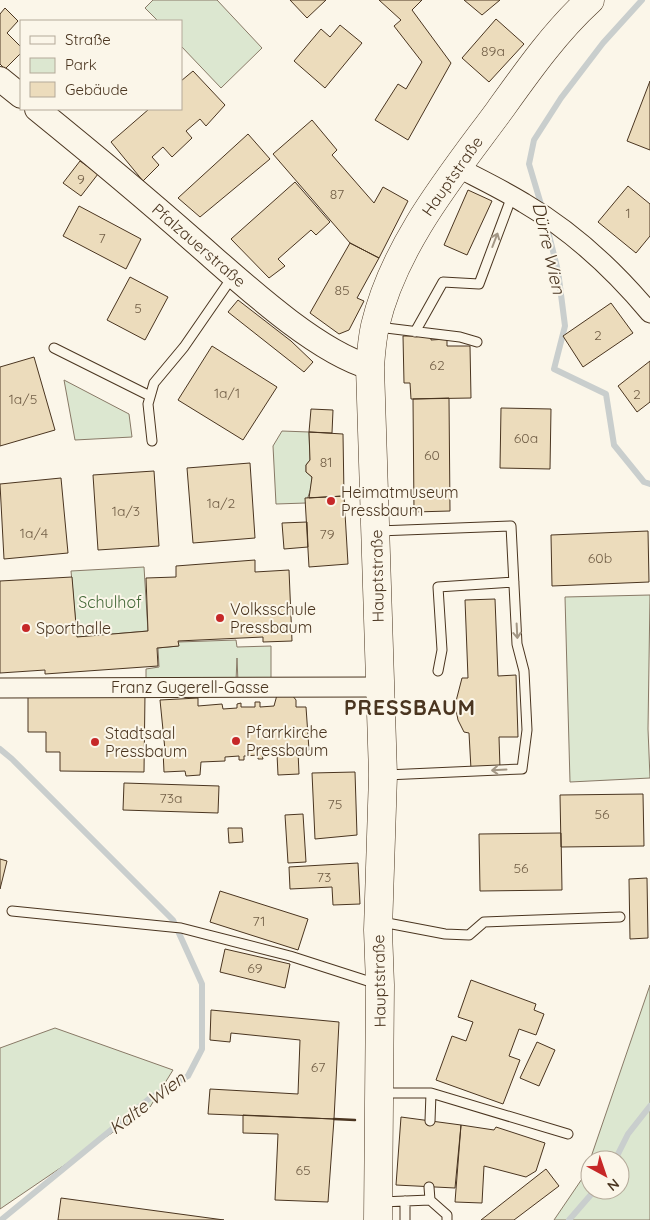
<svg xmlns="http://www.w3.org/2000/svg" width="650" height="1220" font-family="Quicksand,sans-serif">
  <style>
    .green { fill: #dce7d0; stroke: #887966 }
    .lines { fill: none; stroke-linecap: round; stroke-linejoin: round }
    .stream { stroke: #c9cecd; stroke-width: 6 }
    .building { fill: #ecdcbc; stroke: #4a3520 }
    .service-casing { stroke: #4a3520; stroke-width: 11 }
    .minor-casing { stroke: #4a3520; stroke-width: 21 }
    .tertiary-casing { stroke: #4a3520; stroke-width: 26 }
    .primary-casing { stroke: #4a3520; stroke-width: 29 }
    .service { stroke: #fbf6e9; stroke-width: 9 }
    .minor { stroke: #fbf6e9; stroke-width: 19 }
    .tertiary { stroke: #fbf6e9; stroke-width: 24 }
    .primary { stroke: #fbf6e9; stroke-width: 28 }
    .wall { stroke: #4a3520; stroke-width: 2.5 }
    .oneway { stroke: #a29684 }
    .poi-dot { fill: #c62828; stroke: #fbf6e9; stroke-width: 2 }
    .labels { text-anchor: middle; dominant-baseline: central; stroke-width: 4; stroke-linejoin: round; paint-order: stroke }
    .number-label { font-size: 14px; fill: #725f47 }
    .street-label { font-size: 16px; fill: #4a3520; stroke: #fbf6e9 }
    .poi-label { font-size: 16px; fill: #4a3520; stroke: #fbf6e9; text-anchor: start }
    .park-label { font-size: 16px; fill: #436837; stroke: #fbf6e9 }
    .water-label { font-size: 18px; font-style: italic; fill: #4a3520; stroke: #fbf6e9 }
    .district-label { font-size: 21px; font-weight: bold; letter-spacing: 1px; fill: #4a3520; stroke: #fbf6e9 }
  </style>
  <rect width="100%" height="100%" fill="#fbf6e9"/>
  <path class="green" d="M153,0H217L262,48L221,88L181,46V21H158L145,8Z
    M64,380L129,414L132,437L75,440Z
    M282,431L309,432L310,460L306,465V472L312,477L311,488L306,503L276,504L273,446Z
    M144,567L148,631L77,637L71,571Z
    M650,595L648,729L650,778L570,782L565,597Z
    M236,640L237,647L271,646V681L238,683L237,658L236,681H146V669L159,667L158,648L178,646V642Z
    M650,985V1220H554L586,1173L590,1160V1190H620V1160H590Z
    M55,1028L173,1070L150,1107L0,1209V1048Z"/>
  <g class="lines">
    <path class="stream" d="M543,211L529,164L534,140L561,98L603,43L642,0
      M546,223L558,271L565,326L554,369L606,394L614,445L644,482L650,484
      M0,749L12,759L173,920L202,984V1049L188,1076L150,1098L1,1220
      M615,1160L628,1134L650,1106
      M569,1220L595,1190"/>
  </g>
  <path class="building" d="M290,0H326L307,18Z
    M379,0H422L412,10L451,63L408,140L375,120L398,84L406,89L422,62L394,26L401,20Z
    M464,0H500L482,15Z
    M5,8L18,21L7,33L21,47V53L5,69L0,64V14Z
    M496,19L524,44L489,82L462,58Z
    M340,25L362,43L325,88L294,61L321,29L330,37Z
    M193,71L225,105L206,126L200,119L186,131L192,138L172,157L163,147L152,157L159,165L143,181L111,142L149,109H181V81Z
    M650,81V150L627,141Z
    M312,120L337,150L332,155L374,203L383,187L408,201L379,258L350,243L273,154Z
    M248,134L270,159L200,217L178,198Z
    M80,161L98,174L81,196L63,183Z
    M295,182L330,222L316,235L311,230L278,259L285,266L269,278L231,239Z
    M628,186L650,204V236L636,253L598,222Z
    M468,190L492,201L467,255L444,245Z
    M79,206L141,239L126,269L63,236Z
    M350,243L379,258L357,298L364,301L349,330L339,334L310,313Z
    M130,277L168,297L145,340L107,320Z
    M238,300L291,341L313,362L304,372L228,312Z
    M611,303L633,333L583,367L563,336Z
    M403,336H431V340L447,339V346H470L471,398L411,399L410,383H404Z
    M212,346L277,387L243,440L178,400Z
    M34,357L55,430L0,446V367Z
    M650,361V402L637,412L618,386Z
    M449,398L450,511L414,512L413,399Z
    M501,408L551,409L550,469L500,468Z
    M311,409L333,410L332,433L309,432Z
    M309,432L343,434L344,496L309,498L312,477L306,472V465L310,460Z
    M250,463L255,538L193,543L187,468Z
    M154,471L159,546L98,550L93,475Z
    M61,478L68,553L4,559L0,484Z
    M344,496L348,564L309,567L305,498Z
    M307,522L308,547L284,549L282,523Z
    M648,531L649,582L552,586L551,535Z
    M255,560V572L289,570L292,641L263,642V637L178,641L179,646L157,648L158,666L45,674V670L0,673V581L72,577L77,637L148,631L146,578L176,577V566Z
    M495,599L498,676L516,675L518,737H499L500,768L471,769L469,733L464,732L458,720L455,705L462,678H468L465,600Z
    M28,693L145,694L144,772L60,771V752H46V732H28Z
    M277,695H292L296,700V707H306L309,750L298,751L299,774L278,775L277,754L262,755L263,759H258V755L244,756V760H239V756L225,757V761L201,762L200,775L186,776L185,771L164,772L163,750H165L160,700L198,698V706L222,704L223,709L237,708V704L241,703V707H255V702H260V707L274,706Z
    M355,772L357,835L315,839L312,773Z
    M124,783L219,786L218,813L123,810Z
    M643,794L644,846L561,847L560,795Z
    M303,814L306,862L288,863L285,815Z
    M228,828H242L243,842L229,843Z
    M561,833L562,890L480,891L479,834Z
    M0,859L7,861L0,889Z
    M358,863L360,904L333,905L332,887L290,889L289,867Z
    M647,878L648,938L630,939L629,879Z
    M220,891L308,919L298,950L210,922Z
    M225,949L290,964L285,988L220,972Z
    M471,980L536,1004L534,1010L544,1014L536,1035L519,1029L509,1056L520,1060L503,1104L436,1080L452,1036L466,1041L473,1022L458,1017Z
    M211,1010L339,1022L334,1119L208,1114L210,1089L298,1094L300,1040L231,1033L230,1042L210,1040Z
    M537,1042L555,1050L539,1086L520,1078Z
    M243,1115L334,1119L328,1202L275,1200L278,1134L243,1133Z
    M401,1117L461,1125L455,1188L396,1185Z
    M461,1125L494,1130L496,1127L545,1143L536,1171L526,1177L484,1166L482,1203L455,1202Z
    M546,1169L559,1186L514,1220H481Z
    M61,1198L224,1220H58Z"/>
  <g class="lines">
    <g class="service-casing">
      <path id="service" d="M378,327L460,337L477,342
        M415,332L443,282L479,284L512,196
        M54,348L150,396
        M152,441L148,404L154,383L184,347L233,276
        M378,531L511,526L517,644L524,671L527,730L522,769L386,775
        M438,671L442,650L438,587L514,582
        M12,911L181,928L290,956L377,984
        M382,922L445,934L469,935L484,922L620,917
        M381,1093H431L568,1134
        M430,1121L431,1093
        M430,1200L447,1215V1220
        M381,1202L430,1200L429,1187
        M405,1220V1201"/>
    </g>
    <g class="minor-casing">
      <path id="minor" d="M457,167C480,179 503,190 524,203C572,231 615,271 650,313
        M0,688L380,687"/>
    </g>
    <g class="tertiary-casing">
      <path id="tertiary" d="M0,79L21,96
        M37,109C90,152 143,196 194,241C239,280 314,351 370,367"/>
    </g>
    <g class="primary-casing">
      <path id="primary" d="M378,1220L380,985L378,930L383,775L370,367C371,353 372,339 375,326C394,245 451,176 499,111C527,72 555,32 590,0"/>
    </g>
    <use href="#service" class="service"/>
    <use href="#minor" class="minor"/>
    <use href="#tertiary" class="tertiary"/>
    <use href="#primary" class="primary"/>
    <path class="wall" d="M334,1119L355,1120"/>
  </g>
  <defs><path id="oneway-shaft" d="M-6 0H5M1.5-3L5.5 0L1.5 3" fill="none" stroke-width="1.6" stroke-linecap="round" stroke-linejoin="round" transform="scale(1.25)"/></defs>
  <g class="oneway">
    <use href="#oneway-shaft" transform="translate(495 240) rotate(-69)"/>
    <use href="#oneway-shaft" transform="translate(517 631) rotate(87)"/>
    <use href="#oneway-shaft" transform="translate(499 770) rotate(177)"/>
  </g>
  <g class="poi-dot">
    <circle cx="331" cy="501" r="5"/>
    <circle cx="220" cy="618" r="5"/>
    <circle cx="26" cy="628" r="5"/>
    <circle cx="236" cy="741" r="5"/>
    <circle cx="95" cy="742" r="5"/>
  </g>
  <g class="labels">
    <g class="number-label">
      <text x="493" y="51">89a</text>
      <text x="81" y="179">9</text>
      <text x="337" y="194">87</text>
      <text x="628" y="213">1</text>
      <text x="102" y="238">7</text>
      <text x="342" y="290">85</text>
      <text x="138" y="308">5</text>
      <text x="598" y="335">2</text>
      <text x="437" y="365">62</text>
      <text x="227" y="393">1a/1</text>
      <text x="637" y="394">2</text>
      <text x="23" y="399">1a/5</text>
      <text x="526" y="438">60a</text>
      <text x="432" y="455">60</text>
      <text x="326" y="462">81</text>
      <text x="221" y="503">1a/2</text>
      <text x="126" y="511">1a/3</text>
      <text x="34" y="533">1a/4</text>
      <text x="327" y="534">79</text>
      <text x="600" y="558">60b</text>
      <text x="171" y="798">73a</text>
      <text x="335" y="804">75</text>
      <text x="602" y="814">56</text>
      <text x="521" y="868">56</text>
      <text x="324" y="877">73</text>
      <text x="259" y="921">71</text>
      <text x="255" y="968">69</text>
      <text x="318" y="1067">67</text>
      <text x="303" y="1170">65</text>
    </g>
    <g class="street-label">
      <text transform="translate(452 176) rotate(-55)">Hauptstraße</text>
      <text transform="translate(199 245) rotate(41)">Pfalzauerstraße</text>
      <text transform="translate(377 576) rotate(-91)">Hauptstraße</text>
      <text x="190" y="687">Franz Gugerell-Gasse</text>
      <text transform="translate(379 981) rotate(-91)">Hauptstraße</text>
    </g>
    <g class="poi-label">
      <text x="341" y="492">Heimatmuseum<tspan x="341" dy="18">Pressbaum</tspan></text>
      <text x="230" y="609">Volksschule<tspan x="230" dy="18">Pressbaum</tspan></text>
      <text x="36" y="628">Sporthalle</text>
      <text x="246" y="732">Pfarrkirche<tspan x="246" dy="18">Pressbaum</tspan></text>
      <text x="105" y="733">Stadtsaal<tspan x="105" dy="18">Pressbaum</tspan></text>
    </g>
    <g class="park-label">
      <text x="110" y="602">Schulhof</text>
    </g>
    <g class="water-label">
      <text transform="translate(549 248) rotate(77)">Dürre Wien</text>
      <text transform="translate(147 1103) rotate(-37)">Kalte Wien</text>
    </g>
    <g class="district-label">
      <text x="410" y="707">PRESSBAUM</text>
    </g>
  </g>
  <rect x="20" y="20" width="162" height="90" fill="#fbf6e9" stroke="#b4a999"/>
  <rect x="30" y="36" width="25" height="8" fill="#fbf6e9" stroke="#b4a999"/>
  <text x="65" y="45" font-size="15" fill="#4a3520">Straße</text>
  <rect x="30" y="58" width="25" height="15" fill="#dce7d0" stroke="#b4a999"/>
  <text x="65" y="70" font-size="15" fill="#4a3520">Park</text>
  <rect x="30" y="82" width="25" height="15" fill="#ecdcbc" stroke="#b4a999"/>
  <text x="65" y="95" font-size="15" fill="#4a3520">Gebäude</text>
  <g transform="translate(605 1175) rotate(140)"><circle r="24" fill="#fbf6e9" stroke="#b4a999"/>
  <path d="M0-4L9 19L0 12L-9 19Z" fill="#c62828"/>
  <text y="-8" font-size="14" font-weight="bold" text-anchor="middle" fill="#4a3520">N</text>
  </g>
</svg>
